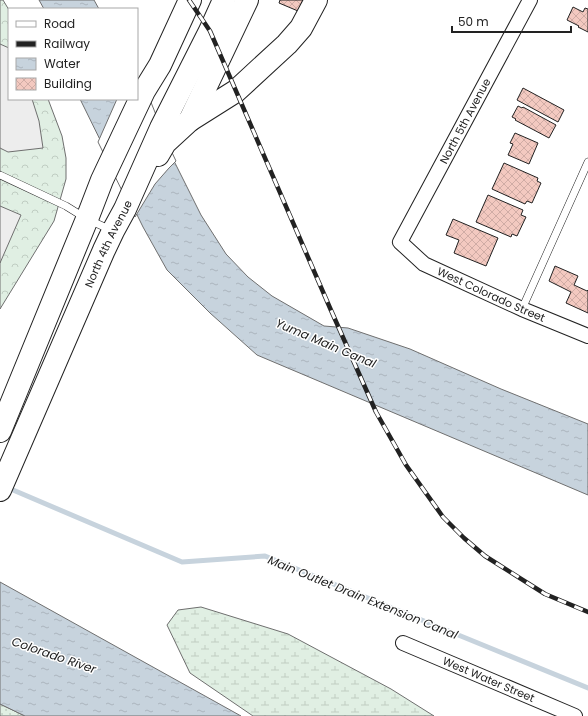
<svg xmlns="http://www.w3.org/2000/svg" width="588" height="716" font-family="Poppins,sans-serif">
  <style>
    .grass { fill: url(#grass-dots); stroke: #6f6f6f }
    .forest { fill: url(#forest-crowns); stroke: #6f6f6f }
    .wetland { fill: url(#wetland-marsh); stroke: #6f6f6f }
    .parking { fill: #ededed; stroke: #6f6f6f }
    .water { fill: url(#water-ripples); stroke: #6f6f6f }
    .pier { fill: #fff; stroke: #6f6f6f }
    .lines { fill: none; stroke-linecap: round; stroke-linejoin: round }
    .stream { stroke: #c7d3dd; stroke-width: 5 }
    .building { fill: url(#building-cross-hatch); stroke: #222 }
    .service-casing { stroke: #222; stroke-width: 8 }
    .minor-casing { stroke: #222; stroke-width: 16 }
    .primary-casing { stroke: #222; stroke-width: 24 }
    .service { stroke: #fff; stroke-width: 7 }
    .minor { stroke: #fff; stroke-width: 14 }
    .primary { stroke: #fff; stroke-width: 22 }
    .rail-casing { stroke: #222; stroke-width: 4.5 }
    .rail { stroke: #fff; stroke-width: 3; stroke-dasharray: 9; stroke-linecap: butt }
    .labels { text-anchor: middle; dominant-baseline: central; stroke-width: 3; stroke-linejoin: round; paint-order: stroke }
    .street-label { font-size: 11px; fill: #222; stroke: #fff }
    .water-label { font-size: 12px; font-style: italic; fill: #222; stroke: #fff }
  </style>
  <defs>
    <pattern id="grass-dots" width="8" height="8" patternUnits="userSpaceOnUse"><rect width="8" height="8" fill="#e0efe3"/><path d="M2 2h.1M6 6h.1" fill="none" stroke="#c0cdc2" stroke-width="1.8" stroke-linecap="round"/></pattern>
    <pattern id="forest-crowns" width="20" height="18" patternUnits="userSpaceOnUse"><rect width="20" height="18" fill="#e0efe3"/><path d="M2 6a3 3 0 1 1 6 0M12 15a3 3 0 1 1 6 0" fill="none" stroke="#c0cdc2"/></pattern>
    <pattern id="wetland-marsh" width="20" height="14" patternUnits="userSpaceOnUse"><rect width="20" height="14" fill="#e0efe3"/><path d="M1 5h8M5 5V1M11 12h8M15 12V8" fill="none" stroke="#c0cdc2"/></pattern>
    <pattern id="water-ripples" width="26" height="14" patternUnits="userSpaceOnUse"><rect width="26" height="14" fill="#c7d3dd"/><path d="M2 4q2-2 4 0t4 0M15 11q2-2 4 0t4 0" fill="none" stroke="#abb5bd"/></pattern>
    <pattern id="building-cross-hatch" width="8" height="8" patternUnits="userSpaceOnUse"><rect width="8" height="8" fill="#f3c9c0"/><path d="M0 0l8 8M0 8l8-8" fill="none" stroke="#d0aca5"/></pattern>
  </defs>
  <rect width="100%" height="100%" fill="#fff"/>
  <path class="grass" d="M0,704L25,716H0Z"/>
  <path class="forest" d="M0,0H3L9,10V99H48L62,136L66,158V179L54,221L0,309Z"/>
  <path class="wetland" d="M201,607L288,634L391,689L434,716H253L190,673L167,625L178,610Z"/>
  <path class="parking" d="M0,44L9,48V99H32L39,121L43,148L8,152L0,148Z
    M0,206L21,215L0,263Z"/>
  <path class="water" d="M39,0H94L99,9H44Z
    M80,99H137L165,143L201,215L226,254L248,277L272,296L324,326L348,328L410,349L501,389L588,424V495L257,355L210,313L167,270L143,227Z
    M0,582L241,716H25L0,704Z"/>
  <path class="pier" d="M137,77L139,78L146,90L167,142L176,161L169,168L155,184L135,217L98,142L117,99H137Z"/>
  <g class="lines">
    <path class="stream" d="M6,487L182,562L265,556L588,688"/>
  </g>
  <path class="building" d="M280,0H303L298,11L279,3Z
    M573,7L583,12L585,8L588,9V32L578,27L579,26L567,20Z
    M523,88L564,110L558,122L517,100Z
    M518,106L522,108L523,107L556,125L549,138L515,120L516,119L512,117Z
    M515,133L538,143L529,164L508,155L513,144L510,143Z
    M504,163L538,178L537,181L541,183L532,203L527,201L525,204L492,189Z
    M488,195L523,210L521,215L526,217L517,236L512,234L511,237L476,222Z
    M453,219L498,238L486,266L454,253L459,240L446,235Z
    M555,266L578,276L574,285L587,291L588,290V313L566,303L571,292L549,281Z"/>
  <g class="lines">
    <g class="service-casing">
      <path id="service" d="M0,175L66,206L87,219L111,230
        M522,309L588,162"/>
    </g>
    <g class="minor-casing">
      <g id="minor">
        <path id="s1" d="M530,0L400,242L424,264L522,309L588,336"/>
        <path id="s2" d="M403,643L575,716"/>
      </g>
    </g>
    <g class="primary-casing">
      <g id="primary">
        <path d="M190,120L247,0"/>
        <path d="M158,155L165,143L190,120L236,91L287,44L301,28L316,0"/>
        <path d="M0,431L87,219L102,180L144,91L160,65L190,0"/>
        <path id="s3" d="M0,490L104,250L113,231L125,209L161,128L210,31L224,0"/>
      </g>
    </g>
    <use href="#service" class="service"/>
    <use href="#minor" class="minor"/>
    <use href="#primary" class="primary"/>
    <g class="rail-casing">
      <path id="rail" d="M189,0L210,31L330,308L376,412L406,465L443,517L464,538L485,556L545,594L588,612"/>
    </g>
    <use href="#rail" class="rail"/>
  </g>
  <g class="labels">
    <g class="street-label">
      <text transform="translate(465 121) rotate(-62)">North 5th Avenue</text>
      <text stroke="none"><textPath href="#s3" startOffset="269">North 4th Avenue</textPath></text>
      <text stroke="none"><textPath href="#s1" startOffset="381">West Colorado Street</textPath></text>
      <text stroke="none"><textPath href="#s2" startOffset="93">West Water Street</textPath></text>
    </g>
    <g class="water-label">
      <text transform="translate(326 343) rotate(23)">Yuma Main Canal</text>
      <text transform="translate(363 597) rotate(22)">Main Outlet Drain Extension Canal</text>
      <text transform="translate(54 655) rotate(19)">Colorado River</text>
    </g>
  </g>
  <rect x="8" y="8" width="130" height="92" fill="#ffffff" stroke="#a7a7a7"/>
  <rect x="16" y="21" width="20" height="6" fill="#ffffff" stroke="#a7a7a7"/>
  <text x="44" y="28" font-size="12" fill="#222222">Road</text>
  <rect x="16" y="41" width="20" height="6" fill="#222222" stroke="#a7a7a7"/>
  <text x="44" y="48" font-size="12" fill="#222222">Railway</text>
  <rect x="16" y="58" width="20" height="12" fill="url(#water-ripples)" stroke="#a7a7a7"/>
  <text x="44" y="68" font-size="12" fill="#222222">Water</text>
  <rect x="16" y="78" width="20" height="12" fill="url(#building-cross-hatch)" stroke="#a7a7a7"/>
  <text x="44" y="88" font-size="12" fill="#222222">Building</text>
  <path d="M452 26v6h119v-6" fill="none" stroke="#222222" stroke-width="2"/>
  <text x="458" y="26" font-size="12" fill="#222222" stroke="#ffffff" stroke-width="3" paint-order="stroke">50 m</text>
</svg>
